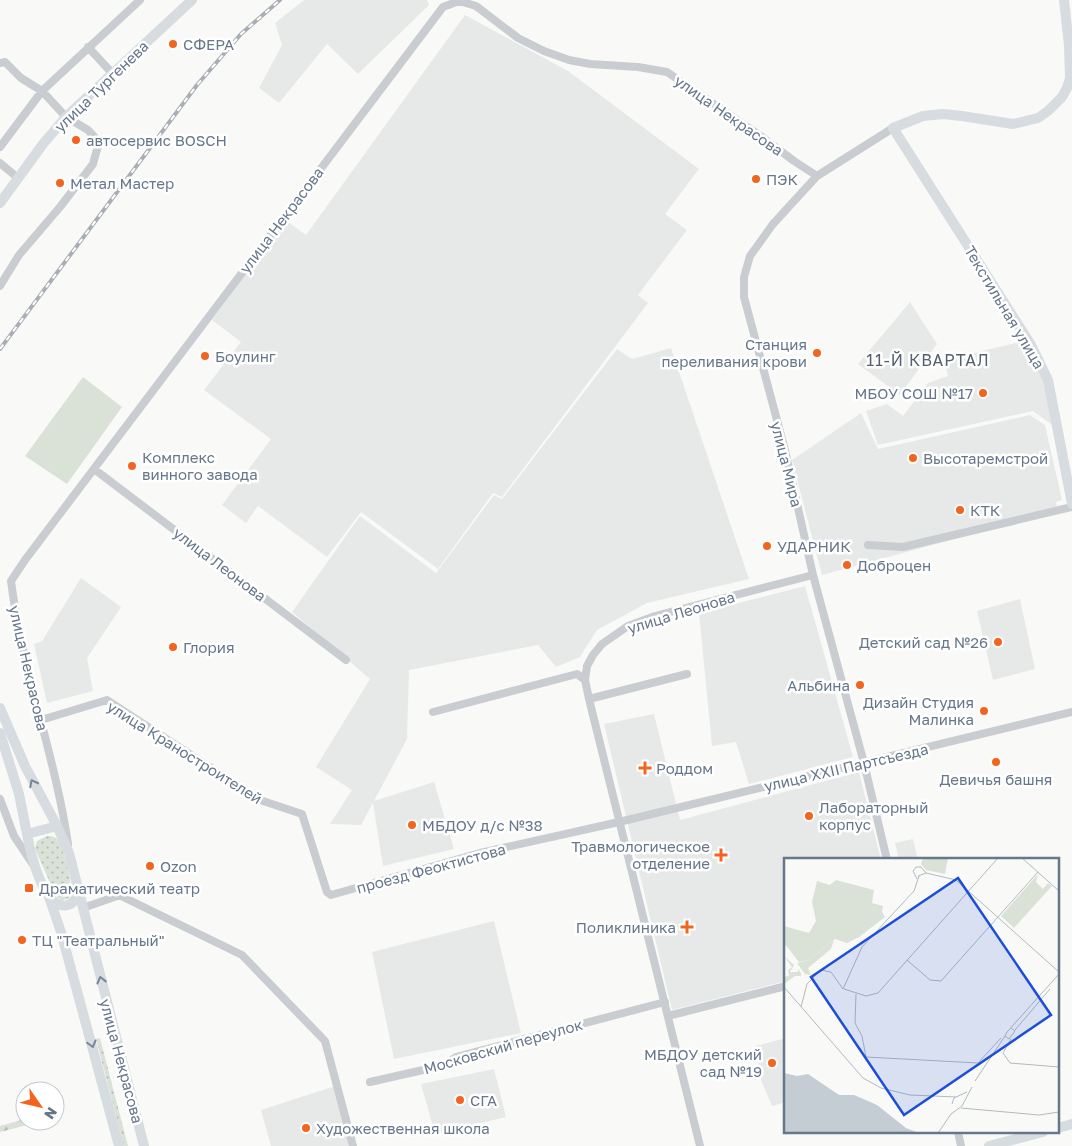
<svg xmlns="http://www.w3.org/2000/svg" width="1072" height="1146" font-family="'Golos Text',sans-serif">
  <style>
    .built { fill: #e7e9e8 }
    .grass { fill: url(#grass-dots) }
    .forest { fill: url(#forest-firs) }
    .park { fill: #dae2d8 }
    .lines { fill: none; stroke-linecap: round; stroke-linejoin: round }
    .minor { stroke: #c9cdd1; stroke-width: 8 }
    .major { stroke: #d6dce0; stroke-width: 10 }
    .rail-casing { stroke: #a9aeb5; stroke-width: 4 }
    .rail { stroke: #fff; stroke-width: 2; stroke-dasharray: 5.5; stroke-linecap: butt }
    .oneway { stroke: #778698 }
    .poi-dot { fill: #f3651e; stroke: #fff; stroke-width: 2 }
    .labels { text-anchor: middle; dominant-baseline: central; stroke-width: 5; stroke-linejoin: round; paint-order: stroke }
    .poi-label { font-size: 15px; fill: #66778b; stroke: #fff; text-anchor: start }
    .street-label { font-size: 15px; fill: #66778b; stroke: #fff }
    .neighbourhood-label { font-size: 16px; letter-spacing: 1px; fill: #55616f; stroke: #fff }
    .inset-river { fill: none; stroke: #c3cdd3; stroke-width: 2.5 }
    .inset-road { fill: none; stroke: #b1bac2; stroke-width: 1 }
    .view { fill: #1d4ed8; fill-opacity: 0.15; stroke: #1d4ed8; stroke-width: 2.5 }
    .inset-edge { fill: none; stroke: #66778b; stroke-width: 2.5 }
  </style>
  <defs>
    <pattern id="grass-dots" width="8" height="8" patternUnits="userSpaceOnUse" patternTransform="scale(1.25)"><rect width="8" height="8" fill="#dae2d8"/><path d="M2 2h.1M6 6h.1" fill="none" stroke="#b5bcb5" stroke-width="1.8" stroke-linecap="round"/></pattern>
    <pattern id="forest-firs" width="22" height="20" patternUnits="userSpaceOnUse" patternTransform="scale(1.25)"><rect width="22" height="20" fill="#dae2d8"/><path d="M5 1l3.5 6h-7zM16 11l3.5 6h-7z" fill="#b5bcb5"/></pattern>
  </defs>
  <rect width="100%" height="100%" fill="#f9faf7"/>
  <path class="built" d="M304,0H427L429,5L358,74L327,44L279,103L259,88L282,45L275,23Z
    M465,15L568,71L699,169L665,214L687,230L638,295L648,303L502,497L493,493L438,569L361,512L327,557L258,506L246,523L222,505L271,439L204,390L241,342L212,320L285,220L306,235Z
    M910,302L937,344L900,395L858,364Z
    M1024,341L1045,382L1052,425L1033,411L878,445L866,411L887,404L903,416L928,383L948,376L944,360Z
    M671,348L749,579L647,603L597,630L580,657L556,667L538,645L409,670L407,739L374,801L434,782L454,849L383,866L373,803L361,825L330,824L352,790L316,767L370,679L292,612L360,516L436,573L494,495L502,499L617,349L632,359Z
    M861,413L878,449L1030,415L1045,425L1062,500L1056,502L1058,511L822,575L792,460Z
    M81,578L121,607L87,658L93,691L47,703L34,644L42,641Z
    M805,586L853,757L749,784L736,742L712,746L699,613Z
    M1020,599L1035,669L993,680L977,611Z
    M654,714L680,820L859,772L881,860H786V981L672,1010L604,724Z
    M913,839L918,860H899L895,843Z
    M494,921L521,1033L394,1059L372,952Z
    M786,1038V1102L772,1106L761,1080L755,1046Z
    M494,1069L506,1117L435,1134L421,1084Z
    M335,1086L351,1146H271L261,1110Z"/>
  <path class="grass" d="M47,836C51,836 55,836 58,840C63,845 74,889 71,895C69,899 66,900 61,900L55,894L35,849L37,841Z
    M100,1038L128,1146H124L96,1039Z"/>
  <path class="forest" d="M25,1119V1121H30L31,1124L0,1132V1126Z"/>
  <path class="park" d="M83,377L122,407L67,484L25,456Z"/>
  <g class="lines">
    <path class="minor" d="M88,47L112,73
      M0,63L5,62L21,78L42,91L66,117L88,130L99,142L93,164L60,207L19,255L0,286
      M0,147L42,91L140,0
      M0,163L18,178
      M94,469L346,660
      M868,545L903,547L1072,507
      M589,699L687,674
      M433,712L577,674L585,680
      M41,720L107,700L260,800L302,814L327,892L331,895L480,853L619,822L1072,712
      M0,799L14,836L32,863
      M68,844C55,755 22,669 11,581L25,560L443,7L459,1L476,6L518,38L544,51L569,60L590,64L638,67L667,72L762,137L794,161L817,176
      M887,860L864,763L813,575L785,450L744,297V277L750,256L773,224L817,176L893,128
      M83,908L117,896H121L242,955L325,1041L353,1146
      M668,1016L786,986
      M370,1082L445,1065L456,1057L665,1002
      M958,1132L961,1146
      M700,1146L589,699L585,680L587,666L593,655L602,644L628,626L655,616L813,575"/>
    <path class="major" d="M1064,0L1069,46L1070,78L1067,88L1062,97L1048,111L1038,118L1013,124L962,116L943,114L923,116L893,128L1031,345L1048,380L1072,504
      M0,203L43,144L66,117L192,0
      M0,708L25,766L57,826
      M0,733L19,794L27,834
      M78,890C77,896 75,903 68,905C43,911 30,851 27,834L57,826L69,853L144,1146
      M49,897L61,932L119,1146
      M1058,1128L1072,1124
      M989,1146L1043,1132"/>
    <g class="rail-casing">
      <path id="rail" d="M0,349L197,85L241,34L280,0"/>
    </g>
    <use href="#rail" class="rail"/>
  </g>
  <defs><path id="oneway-chevron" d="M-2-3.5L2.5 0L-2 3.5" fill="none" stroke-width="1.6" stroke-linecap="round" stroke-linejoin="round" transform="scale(1.25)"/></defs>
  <g class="oneway">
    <use href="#oneway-chevron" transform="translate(33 783) rotate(-117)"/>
    <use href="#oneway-chevron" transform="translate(101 980) rotate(-104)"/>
    <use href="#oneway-chevron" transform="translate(92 1044) rotate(75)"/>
  </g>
  <g class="poi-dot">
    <circle cx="173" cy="44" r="5"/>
    <circle cx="76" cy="140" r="5"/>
    <circle cx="756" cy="179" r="5"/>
    <circle cx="60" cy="183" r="5"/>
    <circle cx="817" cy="353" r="5"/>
    <circle cx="205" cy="356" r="5"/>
    <circle cx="983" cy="393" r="5"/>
    <circle cx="913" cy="458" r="5"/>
    <circle cx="132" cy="466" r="5"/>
    <circle cx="960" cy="510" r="5"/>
    <circle cx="767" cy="546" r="5"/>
    <circle cx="847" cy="565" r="5"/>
    <circle cx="998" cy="642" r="5"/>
    <circle cx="173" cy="647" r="5"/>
    <circle cx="860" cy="685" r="5"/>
    <circle cx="984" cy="711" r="5"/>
    <circle cx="996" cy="762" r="5"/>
    <path d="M642.5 760.5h5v5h5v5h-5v5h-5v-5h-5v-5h5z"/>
    <circle cx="809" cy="816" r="5"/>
    <circle cx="412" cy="825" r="5"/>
    <path d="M718.5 847.5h5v5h5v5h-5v5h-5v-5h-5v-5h5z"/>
    <circle cx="150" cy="866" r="5"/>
    <rect x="24" y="883" width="10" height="10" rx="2.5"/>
    <path d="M684.5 919.5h5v5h5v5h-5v5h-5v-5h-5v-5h5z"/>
    <circle cx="22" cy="940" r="5"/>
    <circle cx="772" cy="1063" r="5"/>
    <circle cx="460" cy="1100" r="5"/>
    <circle cx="306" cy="1128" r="5"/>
  </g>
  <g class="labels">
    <g class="poi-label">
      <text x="183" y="44">СФЕРА</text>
      <text x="86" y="140">автосервис BOSCH</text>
      <text x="766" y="179">ПЭК</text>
      <text x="70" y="183">Метал Мастер</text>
      <text x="807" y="344" text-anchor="end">Станция<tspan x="807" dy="17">переливания крови</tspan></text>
      <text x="215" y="356">Боулинг</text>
      <text x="973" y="393" text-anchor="end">МБОУ СОШ №17</text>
      <text x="142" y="457">Комплекс<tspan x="142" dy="17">винного завода</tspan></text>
      <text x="923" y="458">Высотаремстрой</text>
      <text x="970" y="510">КТК</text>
      <text x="777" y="546">УДАРНИК</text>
      <text x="857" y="565">Доброцен</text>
      <text x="988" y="642" text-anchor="end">Детский сад №26</text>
      <text x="183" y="647">Глория</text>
      <text x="850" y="685" text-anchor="end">Альбина</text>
      <text x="974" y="702" text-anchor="end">Дизайн Студия<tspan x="974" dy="17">Малинка</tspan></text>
      <text x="656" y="768">Роддом</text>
      <text x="996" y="779" text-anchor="middle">Девичья башня</text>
      <text x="819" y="807">Лабораторный<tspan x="819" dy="17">корпус</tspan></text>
      <text x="422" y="825">МБДОУ д/с №38</text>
      <text x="710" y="846" text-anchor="end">Травмологическое<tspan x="710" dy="17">отделение</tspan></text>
      <text x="160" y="866">Ozon</text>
      <text x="39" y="888">Драматический театр</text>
      <text x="676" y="927" text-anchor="end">Поликлиника</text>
      <text x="32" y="940">ТЦ "Театральный"</text>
      <text x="762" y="1054" text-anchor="end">МБДОУ детский<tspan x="762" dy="17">сад №19</tspan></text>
      <text x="470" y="1100">СГА</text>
      <text x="316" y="1128">Художественная школа</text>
    </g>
    <g class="street-label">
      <text transform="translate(101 86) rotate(-44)">улица Тургенева</text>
      <text transform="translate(729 115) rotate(35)">улица Некрасова</text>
      <text transform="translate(281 220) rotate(-53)">улица Некрасова</text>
      <text transform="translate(1005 307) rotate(59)">Текстильная улица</text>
      <text transform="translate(787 464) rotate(76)">улица Мира</text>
      <text transform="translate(220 564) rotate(37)">улица Леонова</text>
      <text transform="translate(681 612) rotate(-17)">улица Леонова</text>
      <text transform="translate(29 668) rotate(77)">улица Некрасова</text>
      <text transform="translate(185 752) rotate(32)">улица Краностроителей</text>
      <text transform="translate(846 767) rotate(-13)">улица XXII Партсъезда</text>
      <text transform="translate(431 868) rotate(-15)">проезд Феоктистова</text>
      <text transform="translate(503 1046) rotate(-16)">Московский переулок</text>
      <text transform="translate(122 1061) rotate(75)">улица Некрасова</text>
    </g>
    <g class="neighbourhood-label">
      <text x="928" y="360">11-Й КВАРТАЛ</text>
    </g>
  </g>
  <g transform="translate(784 858)">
    <rect width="275" height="275" fill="#f9faf7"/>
    <path d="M50,82L47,91L24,110L27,117L21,116L13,105L25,102ZM0,98L10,107L6,114H14V111L17,115V118H11L0,126V119L5,118L4,112L8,109Z" fill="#dae2d8"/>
    <path d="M139,0H164L161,16L142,12L137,6ZM254,16L252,24L259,31L264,25L268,28L230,70L217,58Z" fill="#dae2d8"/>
    <path d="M52,22L90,32L88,45L99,48L98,54L101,59L75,79L63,85L51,81L25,102L15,104L0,85V68L25,75L32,63L28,44L33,23L46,27Z" fill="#dae2d8"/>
    <path d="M0,215L13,218L24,216L55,237H70L93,247L122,270L135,275H0Z" fill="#c3cdd3"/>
    <path class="inset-river" d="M0,239L78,275"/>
    <path class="inset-road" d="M238,0L275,33M134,18L142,15L172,22L275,114M133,21L129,13L132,9H137L142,15M123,102L146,122L157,123L254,14M0,129L79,220L97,230L126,237L172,239M60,131L82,138L94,135L214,0M72,136L71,165L78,178L82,199L194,205L217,180M17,149L23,126L37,112L47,114L59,131L78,89L130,33L135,18M227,170L231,173L225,181L221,178L223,174L275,116M231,172L266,131M227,181L219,195L226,205L275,209M191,223L221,178M168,246L170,240L183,234M177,250L255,257L275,254M154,275L167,256L178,248L188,229"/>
    <path class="view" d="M174,20L267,157L120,257L27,119Z"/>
    <rect width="275" height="275" class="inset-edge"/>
  </g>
  <g transform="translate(40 1106) rotate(124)"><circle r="24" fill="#ffffff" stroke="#c2c9d1"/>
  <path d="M0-4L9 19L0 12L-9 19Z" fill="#f3651e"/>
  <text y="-8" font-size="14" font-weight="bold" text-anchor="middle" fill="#66778b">N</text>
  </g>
</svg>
